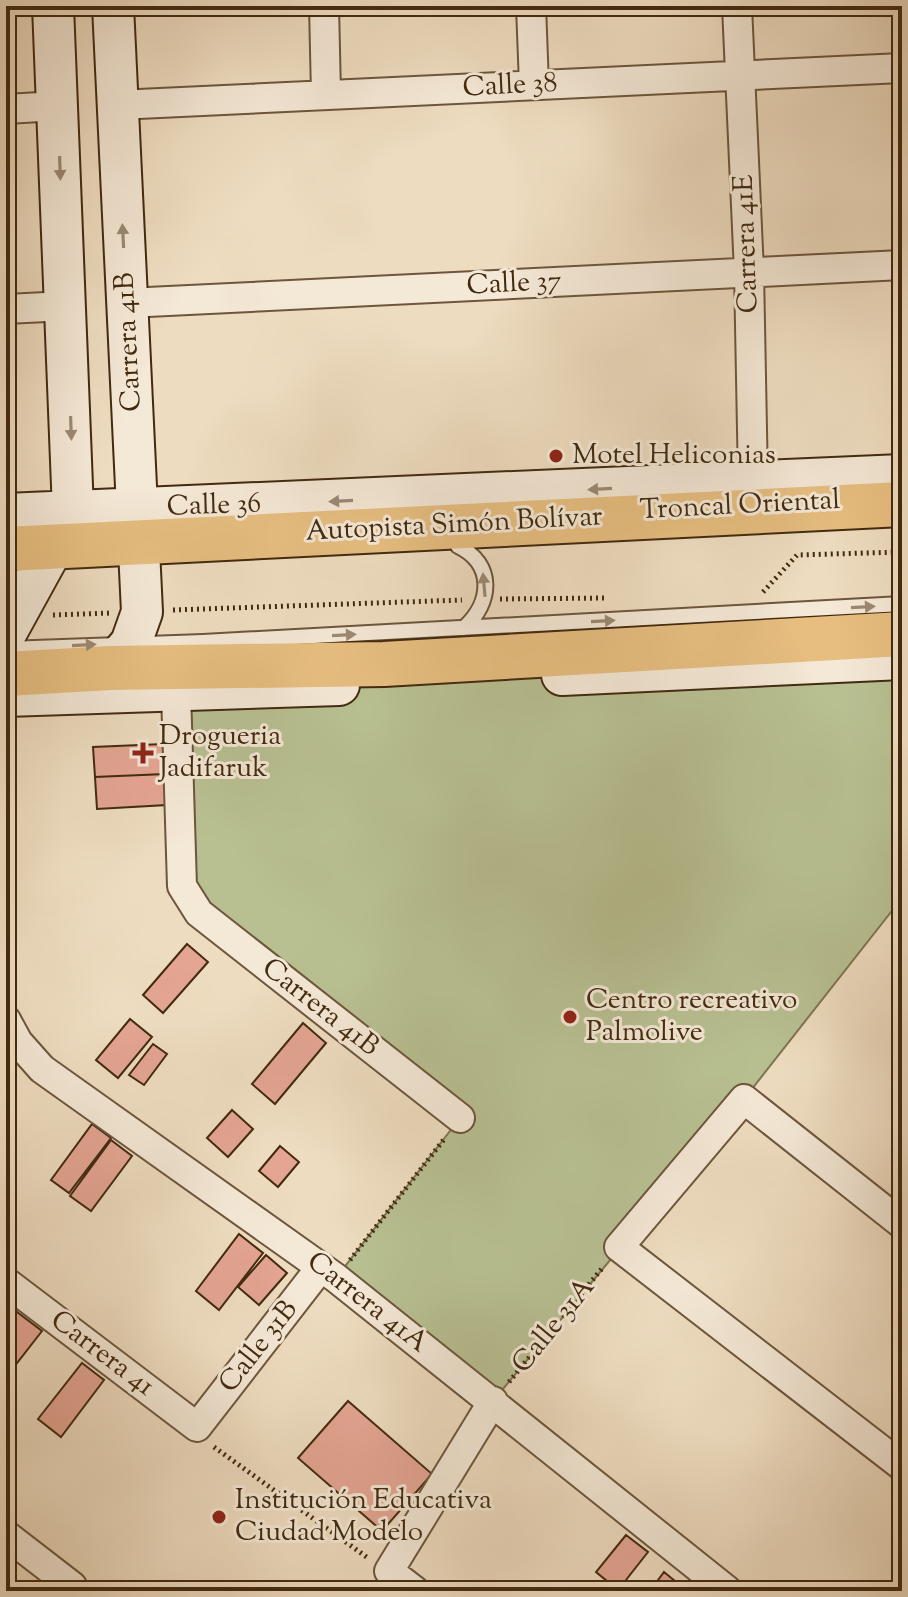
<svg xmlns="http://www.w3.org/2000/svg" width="908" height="1597" font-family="'Sorts Mill Goudy',serif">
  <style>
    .green { fill: #b8c092; stroke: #7d7551; stroke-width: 2 }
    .building { fill: #e4a593; stroke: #422a10; stroke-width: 2 }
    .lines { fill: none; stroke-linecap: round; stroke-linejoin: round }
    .lane-casing { stroke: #6d563c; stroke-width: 18 }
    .street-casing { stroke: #6d563c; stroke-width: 32 }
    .secondary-casing { stroke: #422a10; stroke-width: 44 }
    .highway-casing { stroke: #422a10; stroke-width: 48 }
    .path { stroke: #422a10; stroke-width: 5; stroke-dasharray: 2 4; stroke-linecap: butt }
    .lane { stroke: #f4e8d6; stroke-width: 14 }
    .street { stroke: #f4e8d6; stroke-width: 28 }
    .secondary { stroke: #f4e8d6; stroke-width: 40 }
    .highway { stroke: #e7be80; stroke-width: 44 }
    .oneway { fill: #9b8973 }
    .poi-dot { fill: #8f2418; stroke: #f4e8d6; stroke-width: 3 }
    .labels { text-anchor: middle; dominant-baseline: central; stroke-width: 6; stroke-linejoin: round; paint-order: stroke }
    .street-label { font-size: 28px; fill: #422a10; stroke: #f4e8d6 }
    .poi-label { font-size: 28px; fill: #422a10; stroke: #f4e8d6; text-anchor: start }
  </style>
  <rect width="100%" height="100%" fill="#eedcc0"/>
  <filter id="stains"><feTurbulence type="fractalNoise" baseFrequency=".0025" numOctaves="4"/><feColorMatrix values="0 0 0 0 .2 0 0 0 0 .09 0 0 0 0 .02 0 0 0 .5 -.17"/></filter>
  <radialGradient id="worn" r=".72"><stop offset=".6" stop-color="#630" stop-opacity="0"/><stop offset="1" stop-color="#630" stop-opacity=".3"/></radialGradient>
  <path class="green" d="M902,659V898L744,1099L493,1401L336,1278L460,1118L199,913L176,692Z"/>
  <path class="building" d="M163,744L165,774L95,777L93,747Z
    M165,774L167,805L97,809L95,777Z
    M187,944L208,962L163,1013L143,995Z
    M130,1019L152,1037L118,1078L96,1060Z
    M303,1023L326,1043L275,1104L252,1084Z
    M153,1044L167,1054L144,1085L129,1075Z
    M232,1110L253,1129L228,1157L207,1138Z
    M92,1124L111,1138L69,1193L51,1180Z
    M111,1140L132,1156L91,1211L70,1196Z
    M280,1146L299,1162L278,1187L259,1171Z
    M239,1234L263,1253L219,1310L196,1291Z
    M266,1255L287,1273L259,1305L238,1287Z
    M17,1312L42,1331L10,1372L6,1369V1326Z
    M82,1363L104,1380L61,1437L38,1419Z
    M348,1401L432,1474L382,1531L298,1458Z
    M626,1535L648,1552L618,1590L596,1572Z
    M664,1572L686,1590L685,1591H650Z"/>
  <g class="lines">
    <g class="lane-casing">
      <path id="lane" d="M458,546C495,564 492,603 464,628
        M6,649L203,642L902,604"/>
    </g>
    <g class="street-casing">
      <path id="street" d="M324,6L326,94
        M531,6L534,85
        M737,6L749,272L753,482
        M117,105L902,68
        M6,109L57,106
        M127,303L902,265
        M6,309L66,306
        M176,692L182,886L199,913L460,1118
        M6,1020L18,1042L42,1069L336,1278L728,1591
        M902,1224L744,1099L619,1247L902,1466
        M6,1282L197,1427L321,1267
        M6,1535L72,1586
        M415,1591L389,1571L493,1401"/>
    </g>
    <g class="secondary-casing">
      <path id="secondary" d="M6,514L902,475
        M6,633L73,511L53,6
        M110,668L131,643L142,612L113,6
        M562,675L902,659
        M6,696L339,685"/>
    </g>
    <g class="highway-casing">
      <path id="highway" d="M6,549L902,504
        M6,674L110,668L384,664L902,634"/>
    </g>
    <path class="path" d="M763,592L797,555L902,552
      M500,599L606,598
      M173,610L462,600
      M53,615L111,613
      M350,1260L445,1138
      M509,1382L604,1266
      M214,1447L368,1558"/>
    <use href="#lane" class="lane"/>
    <use href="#street" class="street"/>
    <use href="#secondary" class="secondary"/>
    <use href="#highway" class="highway"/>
  </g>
  <defs><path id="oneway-solid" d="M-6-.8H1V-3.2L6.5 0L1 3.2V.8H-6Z" transform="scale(2)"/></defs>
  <g class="oneway">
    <use href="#oneway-solid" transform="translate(60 168) rotate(88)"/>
    <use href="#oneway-solid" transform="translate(123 236) rotate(-93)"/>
    <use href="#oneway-solid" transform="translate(71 428) rotate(88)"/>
    <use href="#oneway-solid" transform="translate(600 489) rotate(177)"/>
    <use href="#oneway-solid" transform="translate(341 501) rotate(177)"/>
    <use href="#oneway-solid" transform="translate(484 585) rotate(-95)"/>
    <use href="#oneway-solid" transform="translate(863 607) rotate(-3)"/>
    <use href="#oneway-solid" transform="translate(603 621) rotate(-3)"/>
    <use href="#oneway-solid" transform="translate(344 635) rotate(-3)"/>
    <use href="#oneway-solid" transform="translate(84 645) rotate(-3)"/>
  </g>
  <g class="poi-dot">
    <circle cx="556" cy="456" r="8"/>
    <path d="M139 741h8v8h8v8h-8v8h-8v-8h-8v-8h8z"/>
    <circle cx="570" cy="1017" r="8"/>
    <circle cx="219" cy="1517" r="8"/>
  </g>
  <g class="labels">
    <g class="street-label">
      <text transform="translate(510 86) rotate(-3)">Calle 38</text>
      <text transform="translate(747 244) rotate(-92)">Carrera 41E</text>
      <text transform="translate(514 284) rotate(-3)">Calle 37</text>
      <text transform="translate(129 342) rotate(-93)">Carrera 41B</text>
      <text transform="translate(214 506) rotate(-2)">Calle 36</text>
      <text transform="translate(740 506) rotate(-3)">Troncal Oriental</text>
      <text transform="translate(454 525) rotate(-3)">Autopista Simón Bolívar</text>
      <text transform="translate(320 1008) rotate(38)">Carrera 41B</text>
      <text transform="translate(367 1303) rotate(38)">Carrera 41A</text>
      <text transform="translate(554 1326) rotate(-51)">Calle 31A</text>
      <text transform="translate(259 1347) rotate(-52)">Calle 31B</text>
      <text transform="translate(102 1354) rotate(37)">Carrera 41</text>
    </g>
    <g class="poi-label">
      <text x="572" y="456">Motel Heliconias</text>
      <text x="159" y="737">Drogueria<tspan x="159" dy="32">Jadifaruk</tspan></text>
      <text x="586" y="1001">Centro recreativo<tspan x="586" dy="32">Palmolive</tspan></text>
      <text x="235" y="1501">Institución Educativa<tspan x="235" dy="32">Ciudad Modelo</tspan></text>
    </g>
  </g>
  <rect width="908" height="1597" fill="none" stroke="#eedcc0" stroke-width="32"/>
  <rect x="8" y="8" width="892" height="1581" fill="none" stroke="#422a10" stroke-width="4"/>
  <rect x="16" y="16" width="876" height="1565" fill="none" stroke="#422a10" stroke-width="2"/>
  <rect width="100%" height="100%" filter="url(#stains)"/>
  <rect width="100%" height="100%" fill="url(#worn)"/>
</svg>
